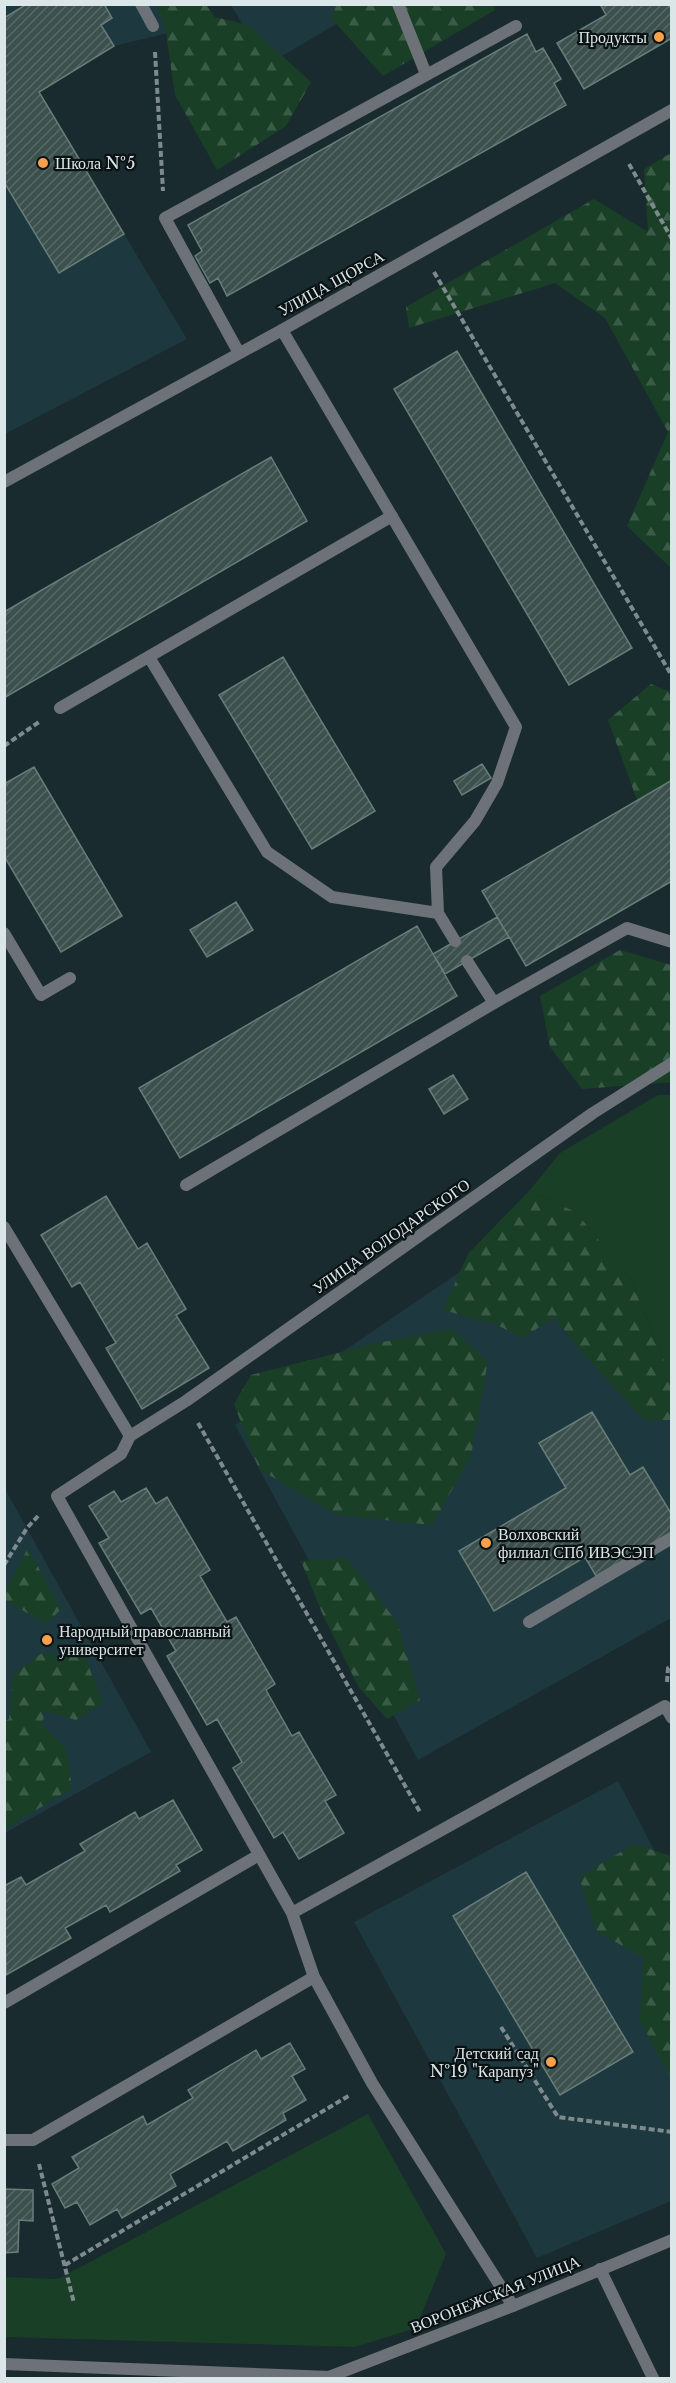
<svg xmlns="http://www.w3.org/2000/svg" width="676" height="2383" font-family="'Libre Baskerville',serif">
  <style>
    .built { fill: #1d383e }
    .grass { fill: #193f27 }
    .forest { fill: url(#forest-firs) }
    .building { fill: url(#building-hatch); stroke: #687d7a; stroke-width: 1.5 }
    .lines { fill: none; stroke-linecap: round; stroke-linejoin: round }
    .path { stroke: #7d8b8e; stroke-width: 4; stroke-dasharray: 6 3; stroke-linecap: butt }
    .service { stroke: #6d7278; stroke-width: 12 }
    .minor { stroke: #6d7278; stroke-width: 12 }
    .poi-dot { fill: #f9a04c; stroke: #0a1214; stroke-width: 2 }
    .labels { text-anchor: middle; dominant-baseline: central; stroke-width: 4.5; stroke-linejoin: round; paint-order: stroke }
    .poi-label { font-size: 16px; fill: #dbe6e8; stroke: #0a1214; text-anchor: start }
    .street-label { font-size: 16px; fill: #dbe6e8; stroke: #0a1214 }
  </style>
  <defs>
    <pattern id="forest-firs" width="22" height="20" patternUnits="userSpaceOnUse" patternTransform="scale(1.5)"><rect width="22" height="20" fill="#193f27"/><path d="M5 1l3.5 6h-7zM16 11l3.5 6h-7z" fill="#3a5b46"/></pattern>
    <pattern id="building-hatch" width="6" height="6" patternUnits="userSpaceOnUse" patternTransform="scale(1.5)"><rect width="6" height="6" fill="#3c504d"/><path d="M-1 1l2-2M0 6l6-6M5 7l2-2" fill="none" stroke="#586967"/></pattern>
  </defs>
  <rect width="100%" height="100%" fill="#192b2f"/>
  <path class="built" d="M363,4L365,7L267,65L231,5Z
    M5,5H172L185,29L114,46L39,92L187,339L5,434Z
    M542,1216L671,1415V1618L418,1760L235,1425Z
    M4,1487L151,1752L5,1833H4Z
    M618,1781L671,1882V2201L537,2258L354,1922Z"/>
  <path class="grass" d="M658,1095H671V1377L631,1280L576,1212L529,1191L560,1153Z
    M368,2114L446,2254L416,2328L355,2347L5,2337V2277L58,2279Z"/>
  <path class="forest" d="M337,4H493L495,10L383,76L331,18Z
    M156,5H206L215,17L248,25L311,82L286,126L217,170L175,95L165,26Z
    M671,153L672,568H671L627,526L668,432L605,318L555,283L409,328L406,307L594,199L648,232L644,169Z
    M651,684L671,692V780L637,800L608,720Z
    M620,950L671,965V1082L582,1089L550,1047L540,996Z
    M529,1191L576,1212L631,1280L671,1377V1420H644L579,1349L554,1317L523,1338L497,1325L443,1310L468,1254Z
    M452,1329L488,1361L471,1456L432,1525L337,1515L259,1469L234,1404L251,1375L377,1343Z
    M28,1548L61,1609L46,1624L5,1600V1592Z
    M347,1558L397,1622L420,1700L387,1719L358,1686L323,1615L301,1561Z
    M42,1653L85,1657L103,1703L76,1720L45,1711L42,1725L67,1750L72,1788L5,1829V1721L9,1719L13,1675Z
    M634,1844L671,1856V2078L640,2021L643,1957L597,1932L579,1877Z"/>
  <path class="building" d="M27,4H104L112,18L101,25L114,46L39,92L124,234L59,273L4,182V18Z
    M600,4H668L672,10V38L584,89L557,43L606,15Z
    M527,34L536,52L543,48L561,79L554,83L566,105L227,296L218,278L210,283L195,256L202,251L188,225Z
    M457,351L632,648L569,685L394,389Z
    M271,457L307,521L4,698V612Z
    M283,657L375,811L312,849L219,695Z
    M482,764L491,778L462,795L454,781Z
    M34,767L122,916L61,952L4,856V784Z
    M672,780V881L526,966L482,891Z
    M236,902L253,930L207,957L190,930Z
    M497,917L509,937L445,974L433,954Z
    M417,926L457,996L180,1158L139,1088Z
    M453,1075L468,1099L444,1114L429,1089Z
    M106,1196L138,1249L147,1243L186,1309L176,1315L209,1368L142,1409L106,1348L116,1343L80,1282L72,1287L41,1235Z
    M592,1412L630,1475L643,1467L672,1515V1532L596,1576L585,1557L494,1611L459,1551L566,1488L539,1443Z
    M146,1488L156,1504L167,1497L210,1570L200,1576L227,1622L236,1617L275,1684L266,1690L292,1736L299,1732L336,1795L325,1801L344,1833L299,1859L283,1832L274,1838L233,1768L242,1762L217,1719L207,1725L167,1656L176,1651L151,1608L141,1614L99,1543L109,1538L89,1506L114,1491L121,1502Z
    M173,1800L202,1850L176,1865L180,1871L110,1912L106,1905L65,1928L71,1938L6,1975L4,1886L21,1877L26,1885L85,1851L80,1844L135,1812L139,1819Z
    M526,1872L633,2052L560,2095L453,1916Z
    M290,2043L305,2069L292,2076L306,2100L283,2113L286,2120L233,2151L227,2141L170,2174L176,2186L122,2218L117,2209L90,2225L77,2202L65,2208L52,2184L79,2168L72,2157L143,2116L147,2125L193,2098L188,2090L256,2050L261,2059Z
    M4,2189L33,2190V2221L19,2220L18,2252L4,2253Z"/>
  <g class="lines">
    <path class="path" d="M155,52L163,191
      M629,164L672,239
      M434,272L672,676
      M4,746L39,722
      M198,1423L420,1812
      M4,1565L27,1528L38,1516
      M667,1682L668,1668L672,1666
      M501,2027L558,2117L672,2132
      M39,2164L74,2303
      M65,2265L350,2095"/>
    <path class="service" d="M141,4L153,26
      M398,4L426,74
      M282,330L516,727L497,783L475,821L436,867L438,913
      M239,353L165,218L516,26
      M149,657L267,852L332,897L438,913L455,941
      M60,708L392,516
      M4,933L41,995L70,978
      M467,961L494,1003
      M186,1185L494,1003L627,928L672,942
      M4,1227L130,1436L121,1454L57,1496L292,1913L314,1977L372,2083L513,2306
      M529,1622L672,1538
      M292,1913L665,1706L672,1718
      M4,2003L259,1855
      M4,2140H33L314,1977
      M600,2269L653,2378"/>
    <path class="minor" d="M4,482L282,330L672,110
      M130,1436L186,1401L593,1113L672,1063
      M4,2364L330,2377
      M326,2378L513,2306L672,2240"/>
  </g>
  <g class="poi-dot">
    <circle cx="659" cy="37" r="6"/>
    <circle cx="43" cy="163" r="6"/>
    <circle cx="486" cy="1543" r="6"/>
    <circle cx="47" cy="1640" r="6"/>
    <circle cx="551" cy="2062" r="6"/>
  </g>
  <g class="labels">
    <g class="poi-label">
      <text x="647" y="37" text-anchor="end">Продукты</text>
      <text x="55" y="163">Школа №5</text>
      <text x="498" y="1534">Волховский<tspan x="498" dy="18">филиал СПб ИВЭСЭП</tspan></text>
      <text x="59" y="1631">Народный православный<tspan x="59" dy="18">университет</tspan></text>
      <text x="539" y="2053" text-anchor="end">Детский сад<tspan x="539" dy="18">№19 "Карапуз"</tspan></text>
    </g>
    <g class="street-label">
      <text transform="translate(331 283) rotate(-29)">УЛИЦА ЩОРСА</text>
      <text transform="translate(391 1236) rotate(-35)">УЛИЦА ВОЛОДАРСКОГО</text>
      <text transform="translate(495 2294) rotate(-22)">ВОРОНЕЖСКАЯ УЛИЦА</text>
    </g>
  </g>
  <rect width="676" height="2383" fill="none" stroke="#dbe6e8" stroke-width="12"/>
</svg>
